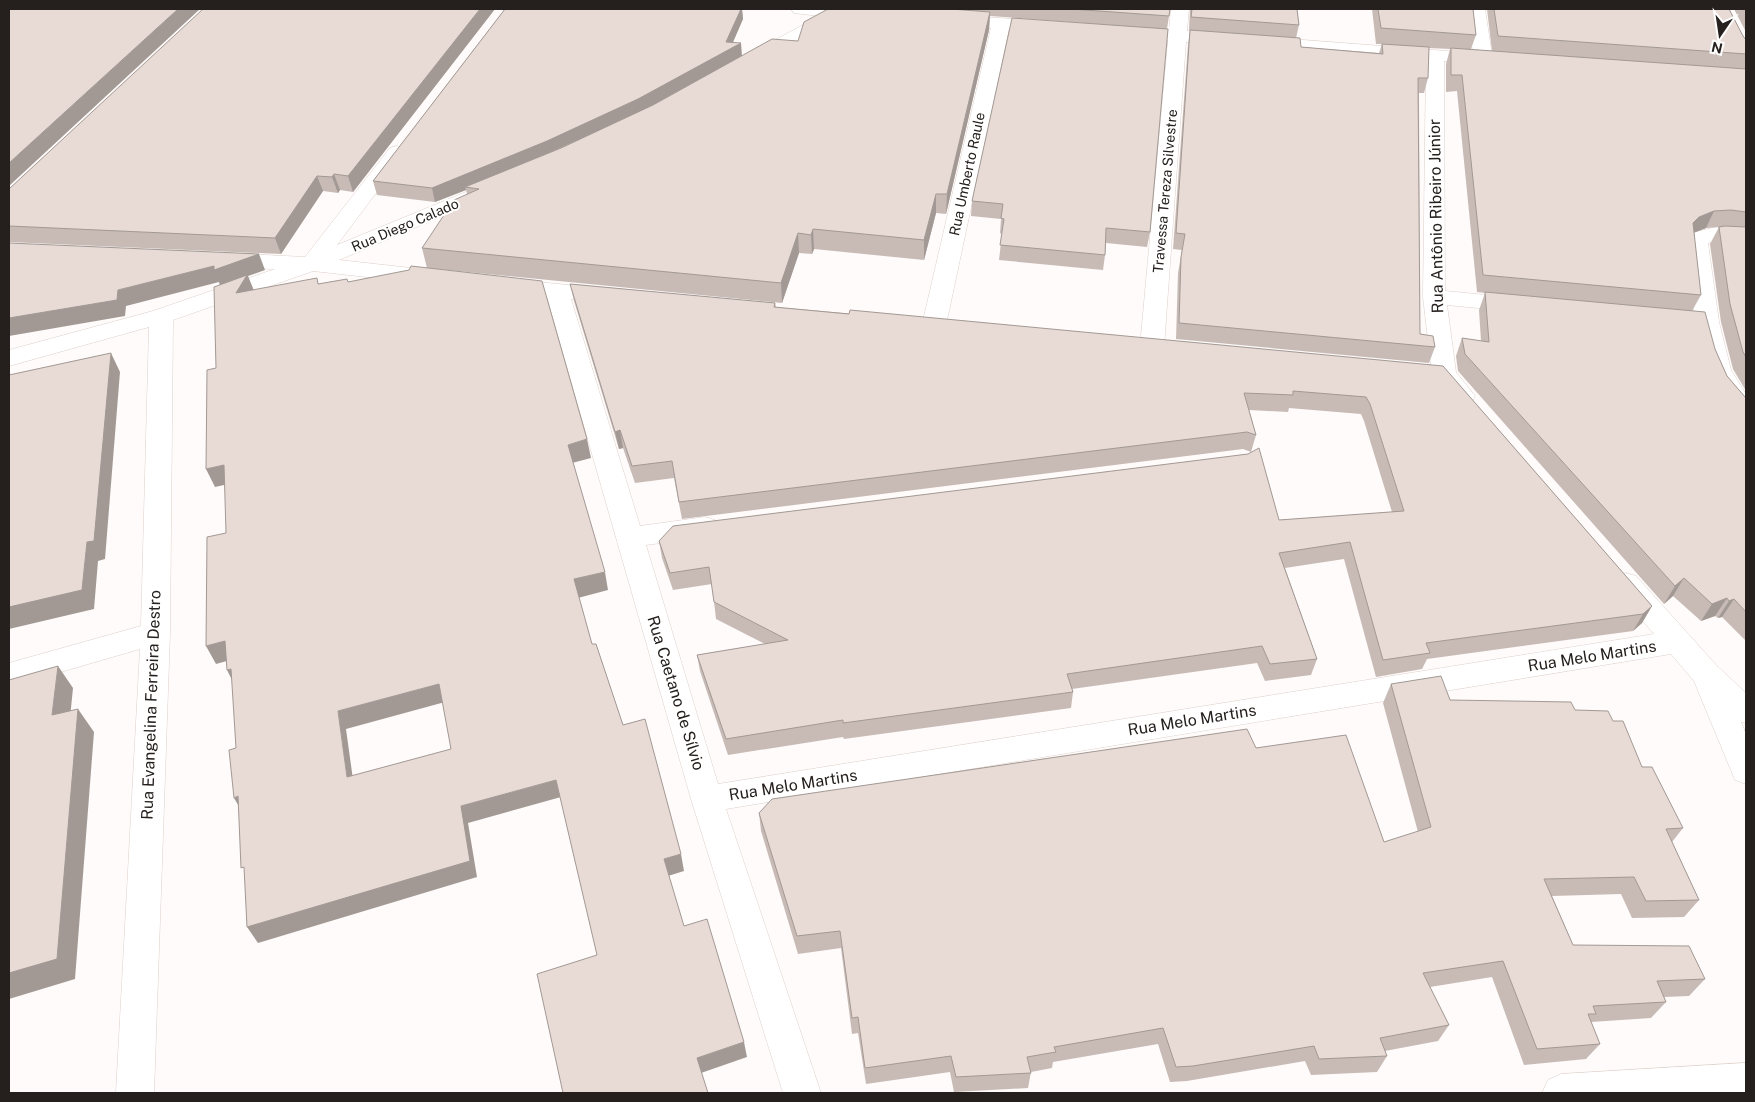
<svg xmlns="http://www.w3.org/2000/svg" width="1755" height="1102" font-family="'Public Sans',sans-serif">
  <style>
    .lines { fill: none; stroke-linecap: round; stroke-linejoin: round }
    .minor-casing { stroke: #ded0ca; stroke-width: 1 }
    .minor { fill: #fff; fill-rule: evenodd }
    .wall { fill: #c8bbb6 }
    .shaded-wall { fill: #a29994 }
    .building { fill: #e8dad4; stroke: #a29994; fill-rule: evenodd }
    .labels { text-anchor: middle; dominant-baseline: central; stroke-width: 4; stroke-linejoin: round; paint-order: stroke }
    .far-street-label { font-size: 14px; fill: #25201e; stroke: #fff }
    .street-label { font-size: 16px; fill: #25201e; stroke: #fff }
  </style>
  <rect width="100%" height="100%" fill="#fefbfa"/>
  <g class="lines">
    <g class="minor-casing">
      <path id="minor" d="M791,9H866L871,13L868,17L862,18L841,17L762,63L755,65L748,63L746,59L748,55L819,16L794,13Z
        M1171,9H1189L1187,31L1473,53L1467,9H1485L1492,55L1494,59L1492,63L1483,65L1444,61L1445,291L1519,298L1527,300L1530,305L1527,310L1519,312L1447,305L1456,372L1475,396L1472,402L1463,404L1454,402L1432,374L1423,297L1426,60L1186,42L1164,347L1160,352L1152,355L1144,352L1140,347L1168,40L1129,37L1123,36L1120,32L1123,28L1129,27L1169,30Z
        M952,15L1047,21L1053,22L1056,26L1053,30L1047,31L1009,29L946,325L942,330L934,332L926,330L922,325L991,28L946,24L943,20L946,16Z
        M397,146L404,148L407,152L337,245L478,187L485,185L492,187L495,191L492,195L339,260L429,270L437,272L440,277L437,282L429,284L313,271L173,320L170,633L154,1093H116L140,649L9,687V663L141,626L149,327L9,366V350L153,311L275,269L225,267L217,265L214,260L217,255L225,253L305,257L390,148Z
        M1716,227L1746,232V244L1716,241L1708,243L1719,322L1731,370L1746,394V418L1737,416L1726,403L1707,370L1695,322L1686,241L1692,233Z
        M506,279L610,289L618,291L621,296L618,301L610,303L571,299L640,526L705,517L715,520L719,527L715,534L705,537L646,545L718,784L1654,634L1616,590L1612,583L1616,576L1626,573L1636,576L1717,666L1746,693V723L1741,722L1746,734V784L1735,780L1694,681L1671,654L726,809L821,1093H783L691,799L547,297L498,291L495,286L498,281Z
        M1746,1063V1093H1542L1548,1080L1561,1074Z"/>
    </g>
    <use href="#minor" class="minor"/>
  </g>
  <path class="wall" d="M495,9L353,192L340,190L338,193L323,191L281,254L9,242V189Z
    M505,9H742L743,19L733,42L742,56L798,41L828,9H1170L1167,29L1150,232L1147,247L1106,243L1105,255L1103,270L999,260L1002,234L1000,233L1001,219L971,216L972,201L1083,23L990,16L989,30L946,214L936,213L924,260L814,249L812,254L799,253L782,303L427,268L422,248L467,194L466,190L435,202L377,195L373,181Z
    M1190,9H1297L1299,25L1296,38L1301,47L1379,53L1382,44H1376L1372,9H1473L1476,35L1471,49L1492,51L1487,9H1729L1743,36L1746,40V391L1733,369L1721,322L1710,244L1719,227H1720L1706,228L1694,232L1701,295L1692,311L1715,349L1727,376L1745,397L1746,398V645L1745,640L1722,617L1718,618L1715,616L1701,621L1673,596L1664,604L1458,371L1456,356L1462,338L1481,341L1479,310L1485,293L1477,292L1457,91L1446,92V64L1450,49L1429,48L1428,78L1424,93H1419L1420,334L1435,347L1429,363L1176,339L1178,273L1182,250L1173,249L1188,45L1190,30H1189Z
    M1734,9H1746V32Z
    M570,284L775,303L776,307L1443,366L1652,606L1642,623L1633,631L1427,659L1422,669L1376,677L1344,559L1285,568L1317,659L1311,675L1265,681L1257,663L1072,689L1073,692L1071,708L844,739L843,737L728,755L700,671L697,655L765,644L716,619L712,584L673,590L662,558L659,541L1279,520L1392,512L1364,421L1361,414L1289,408L1288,412L1249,410L1256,435L1251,452L1243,449L682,519L674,478L635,483L623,448L619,449L574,301Z
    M1391,684L1450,700L1575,710L1613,721L1642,767L1683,828L1672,842L1699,900L1684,917L1632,918L1621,894L1552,896L1573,945L1705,979L1689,996L1664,997L1666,1002L1651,1018L1591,1022L1600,1044L1586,1059L1524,1065L1492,977L1430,987L1449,1025L1438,1041L1385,1051L1387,1056L1377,1072L1311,1075L1305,1061L1187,1081L1170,1082L1158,1044L1053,1062L1052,1068L1031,1072L1028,1088L954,1092L950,1072L866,1084L858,1033L852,1034L841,948L798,954L761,831L759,813L1256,748L1384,842L1418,832L1383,703Z"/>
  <path class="shaded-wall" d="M178,9H200L9,186V163Z
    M480,9H495L353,192L348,176Z
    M741,9H742L743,19L730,49L741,43L742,56L640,112L470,188L465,187L466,190L435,202L432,188L726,42Z
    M990,12L989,30L946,214L947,194Z
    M334,174L340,190L338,193L332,177Z
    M317,176L323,191L281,254L275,238Z
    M936,194V213L924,260V240Z
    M1714,211L1706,228L1691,234L1693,223L1699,217Z
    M813,229L814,249L812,254L811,235Z
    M798,233L799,253L782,303L781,283Z
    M259,254L265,270L248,276L255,293L243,311L220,286L219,282L126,306L125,316L9,336V318Z
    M111,353L120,372L105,559L98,561L94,609L9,629V607L87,542Z
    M620,430L623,448L619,449L615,432Z
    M587,439L591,458L572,463L568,445Z
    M224,465L233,483L215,487L206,469Z
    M605,572L608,590L578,598L574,579Z
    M1684,578L1673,596L1664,604L1675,586Z
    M1727,598L1715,616L1701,621L1712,604Z
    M1734,599L1722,617L1718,618L1729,601Z
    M1652,606L1642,623L1633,631L1643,614Z
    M225,641L234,659L216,664L206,646Z
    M58,666L73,688L68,738L52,715Z
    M231,669L236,688L227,670Z
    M439,684L445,702L346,729L355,794L347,777L338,711Z
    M78,709L94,732L75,979L9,999V973Z
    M556,780L561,797L468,823L477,877L258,943L247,927L461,806Z
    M238,796L244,815L234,798Z
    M681,854L684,871L668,876L664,859Z
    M744,1042L747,1057L701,1073L697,1058Z"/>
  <path class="building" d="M9,9H178L9,163Z
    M203,9H480L348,176L334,174L332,177L317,176L275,238L9,226V189Z
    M505,9H741L726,42L741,43L638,99L547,141L432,188L373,181Z
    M828,9H951L990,12L947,194H936L924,240L813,229L811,235L798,233L781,283L422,248L454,200L479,189L465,187L561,148L653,105L772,39L798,41L804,22Z
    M1071,9H1170L1169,16Z
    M1192,9H1297L1299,25L1191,17Z
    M1378,9H1473L1476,35L1381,28Z
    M1494,9H1729L1743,36L1746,40V54L1498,36Z
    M1012,18L1168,29L1150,232L1106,228L1105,255L1000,245L1004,219L1001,218L1003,204L972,201Z
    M1190,30L1300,38L1301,47L1383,54L1382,44L1429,47L1428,78H1418L1420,334L1433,336L1435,347L1179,323L1181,257L1185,234L1176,233Z
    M1451,48L1746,69V212L1731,210L1714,211L1699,217L1693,223L1701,295L1483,275L1462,75H1451Z
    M1725,226L1746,227V357L1743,352L1730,304L1719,227Z
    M9,243L259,254L214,270V266L118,290L117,300L9,318Z
    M411,266L542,281L587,439L568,445L605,572L574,579L592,644H596L623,725L645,719L681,854L664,859L684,926L707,919L744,1042L697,1058L708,1093H563L537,974L597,955L556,780L461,806L470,861L247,927L244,867L241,868L238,796L234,798L229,750L236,748L231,669L227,670L225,641L206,646L207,537L226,533L224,465L206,469L207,370L216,368L214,287L247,275L236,293L317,278L318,284L347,279L348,282L409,270ZM439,684L451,749L347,777L338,711Z
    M570,284L775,303L774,307L849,314L850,310L1443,366L1652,606L1643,614L1426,643L1430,653L1383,660L1350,542L1279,553L1317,659L1270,664L1262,646L1067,674L1073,692L843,723V720L726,739L697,655L788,640L714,602L709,567L670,573L659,541L673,526L1248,454L1259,448L1279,520L1404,511L1370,404L1366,397L1293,391V395L1244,393L1256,435L1247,432L679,502L672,461L632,466L620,430L615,432Z
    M1485,292L1705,312L1715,349L1727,376L1745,397L1746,398V612L1734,599L1729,601L1727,598L1712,604L1684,578L1675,586L1465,354L1462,338L1489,342Z
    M111,353L94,541L87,542L82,590L9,607V375Z
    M58,666L52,715L78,709L57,959L9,973V680Z
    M1441,676L1450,700L1571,702L1575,710L1608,711L1613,721H1623L1642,767H1652L1683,828L1666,829L1699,900L1646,901L1634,877L1544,879L1573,945L1689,946L1705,979L1657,981L1666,1002L1593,1006L1596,1014H1588L1600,1044L1537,1049L1503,961L1423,973L1449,1025L1380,1038L1387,1056L1319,1059L1314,1046L1193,1066L1176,1067L1163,1028L1054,1047L1056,1052L1027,1057L1031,1073L956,1077L951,1056L865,1068L858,1017L852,1018L840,931L797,936L759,813L772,799L1247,729L1256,748L1346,735L1384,842L1431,827L1391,684Z"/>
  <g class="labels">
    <g class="far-street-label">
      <text transform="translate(967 174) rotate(-78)">Rua Umberto Raule</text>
      <text transform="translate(1165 191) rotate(-85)">Travessa Tereza Silvestre</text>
      <text transform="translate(405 225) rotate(-23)">Rua Diego Calado</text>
    </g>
    <g class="street-label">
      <text transform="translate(1436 216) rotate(-91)">Rua Antônio Ribeiro Júnior</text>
      <text transform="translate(1592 656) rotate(-9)">Rua Melo Martins</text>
      <text transform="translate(676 693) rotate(73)">Rua Caetano de Sílvio</text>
      <text transform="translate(151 705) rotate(-88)">Rua Evangelina Ferreira Destro</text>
      <text transform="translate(1192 720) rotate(-9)">Rua Melo Martins</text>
      <text transform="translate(793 785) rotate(-9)">Rua Melo Martins</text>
    </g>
  </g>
  <rect width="1755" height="1102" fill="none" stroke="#25201e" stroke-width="20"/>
  <g transform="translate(1720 35) rotate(193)" stroke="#ffffff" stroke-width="4" paint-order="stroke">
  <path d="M0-4L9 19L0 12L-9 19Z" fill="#25201e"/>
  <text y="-8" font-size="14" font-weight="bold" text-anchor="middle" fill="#25201e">N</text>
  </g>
</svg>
